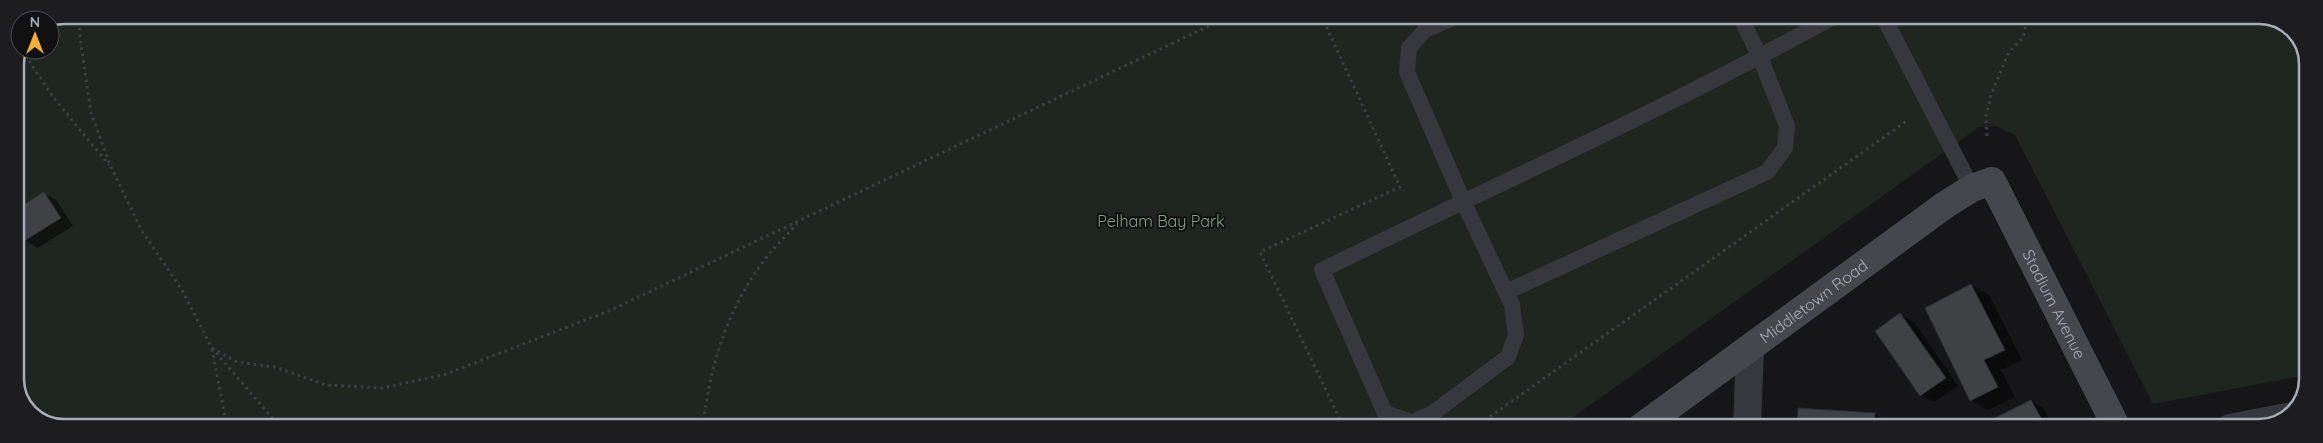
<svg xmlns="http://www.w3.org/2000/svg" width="2323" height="443" font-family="Quicksand,sans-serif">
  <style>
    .green { fill: #1e261f }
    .shadow { fill: #0007 }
    .building { fill: #404145; stroke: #303034 }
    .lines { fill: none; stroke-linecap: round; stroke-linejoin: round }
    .path { stroke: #3d3f44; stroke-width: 3; stroke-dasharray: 2.5 4; stroke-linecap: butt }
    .lane { stroke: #37383d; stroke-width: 16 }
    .street { stroke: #37383d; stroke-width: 28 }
    .secondary { stroke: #45474d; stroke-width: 28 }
    .labels { text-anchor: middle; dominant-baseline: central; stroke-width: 4; stroke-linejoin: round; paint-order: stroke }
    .park-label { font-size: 16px; fill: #7fa381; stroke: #111113 }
    .street-label { font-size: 16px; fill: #a8adb8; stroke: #111113 }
    .rim { fill: none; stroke: #a8adb8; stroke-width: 2.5 }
  </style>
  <rect width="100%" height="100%" fill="#161618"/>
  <path class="green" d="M63,15L2269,16L2294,29L2308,57L2307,375L2153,404L2015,135L1996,126L1979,127L1558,428L54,427L27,412L15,386V63L20,50H50V20Z"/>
  <path class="shadow" d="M44,193L57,201L73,226L38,248L24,240Z
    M1971,285L1989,295L2022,360L2001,370L2015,397L1988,410L1971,400Z
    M1900,315L1914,322L1958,386L1934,402L1921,395Z
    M15,350L20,358L15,372Z
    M2031,401L2044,409L2054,428H1986Z
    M1799,409L1875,414L1888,422V428H1798Z"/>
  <path class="building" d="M44,192L61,218L24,241L15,228V210Z
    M1971,284L2005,350L1984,360L1998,387L1970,401L1925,308Z
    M1900,313L1946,378L1920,396L1875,331Z
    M2031,400L2043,422L2032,428H1985L1983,424Z
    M1798,408L1875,413L1874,428H1797Z"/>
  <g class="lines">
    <path class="path" d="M79,15L80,38L91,113L111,167L142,231L182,290L212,348L280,427
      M1321,15L1400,187L1260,252L1344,428
      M22,50L53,97L109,165
      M1987,136L1986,116L1991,95L2009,52L2023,38L2028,16
      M212,348L237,362L275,367L326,385L382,388L446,374L611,310L1232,15
      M212,349L227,427
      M703,427C710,365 727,308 766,258C775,246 787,235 797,224
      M1474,428L1908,120"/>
    <path class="lane" d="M1458,16L1425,30L1409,48L1407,72L1463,201L1512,305L1516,335L1508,357L1433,413L1412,422L1385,413L1322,270C1493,186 1668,108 1835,16
      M1883,16L1972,188
      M1506,292L1767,172L1785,148L1787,126L1760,57L1740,16"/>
    <path class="street" d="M1747,428L1750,348
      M2230,428L2292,416"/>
    <path class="secondary" id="s1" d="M1640,428L1945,205L1972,188L1992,181L2117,428"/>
  </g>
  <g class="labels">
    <g class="park-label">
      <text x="1161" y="221">Pelham Bay Park</text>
    </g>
    <g class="street-label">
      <text stroke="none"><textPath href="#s1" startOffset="215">Middletown Road</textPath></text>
      <text stroke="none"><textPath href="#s1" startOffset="569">Stadium Avenue</textPath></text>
    </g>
  </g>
  <path d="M0 0H2323V443H0ZM64 24H2259A40 40 0 0 1 2299 64V379A40 40 0 0 1 2259 419H64A40 40 0 0 1 24 379V64A40 40 0 0 1 64 24Z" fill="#1d1d20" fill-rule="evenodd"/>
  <path class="rim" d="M64 24H2259A40 40 0 0 1 2299 64V379A40 40 0 0 1 2259 419H64A40 40 0 0 1 24 379V64A40 40 0 0 1 64 24Z"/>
  <g transform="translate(35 35)"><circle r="24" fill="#111113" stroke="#4d4f55"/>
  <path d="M0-4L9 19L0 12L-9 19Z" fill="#f2b134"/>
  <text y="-8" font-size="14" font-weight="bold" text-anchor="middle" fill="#a8adb8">N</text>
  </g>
</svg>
